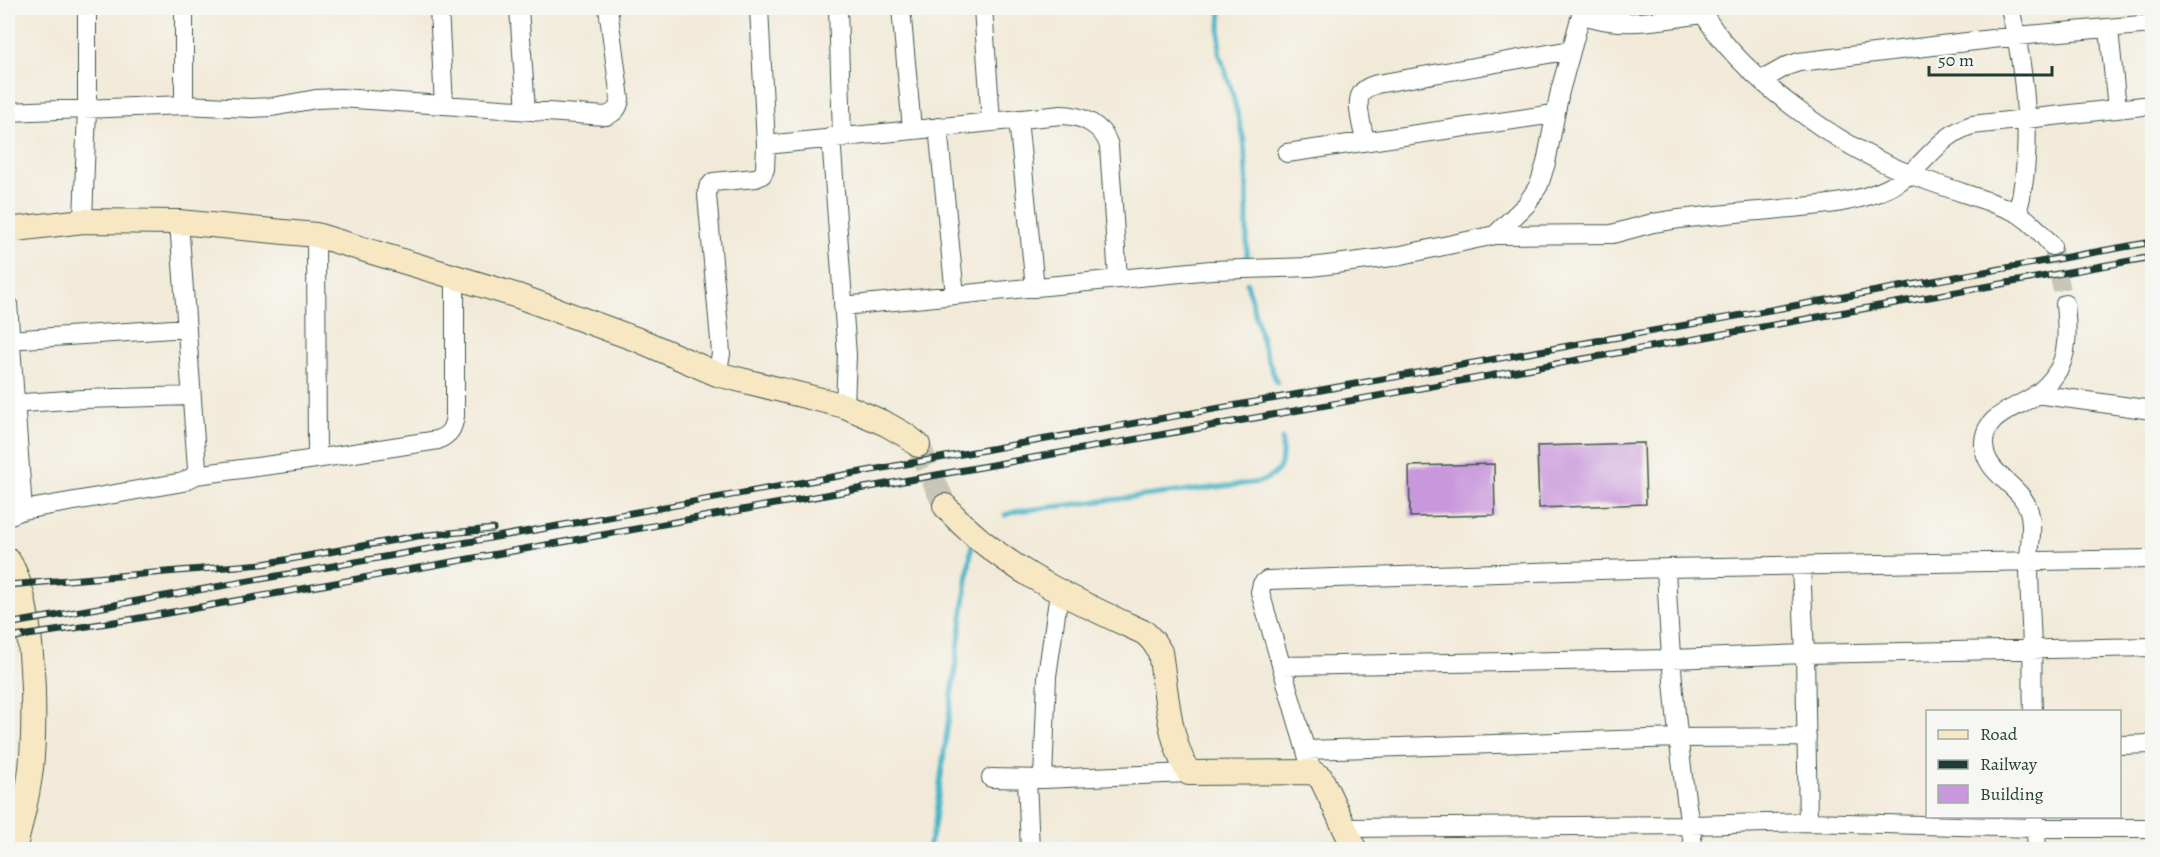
<svg xmlns="http://www.w3.org/2000/svg" width="2160" height="857" font-family="Alegreya,serif">
  <style>
    .lines { fill: none; stroke-linecap: round; stroke-linejoin: round }
    .stream { stroke: #49b5c6; stroke-width: 5 }
    .building { fill: #c997db }
    .street-tunnel { stroke: #c8c7b7; stroke-width: 18; stroke-dasharray: 18 9; stroke-linecap: butt }
    .secondary-tunnel { stroke: #c8c7b7; stroke-width: 24; stroke-dasharray: 24 12; stroke-linecap: butt }
    .street-casing { stroke: #3f574d; stroke-width: 20 }
    .secondary-casing { stroke: #3f574d; stroke-width: 26 }
    .street { stroke: #fff; stroke-width: 18 }
    .secondary { stroke: #f7e8c3; stroke-width: 24 }
    .rail-casing { stroke: #1f3d34; stroke-width: 7 }
    .rail { stroke: #f6f6f2; stroke-width: 4.5; stroke-dasharray: 14; stroke-linecap: butt }
  </style>
  <rect width="100%" height="100%" fill="#f6f6f2"/>
  <filter id="ink" filterUnits="userSpaceOnUse"><feTurbulence type="fractalNoise" baseFrequency=".0167" numOctaves="2"/><feDisplacementMap in="SourceGraphic" scale="12" xChannelSelector="R" yChannelSelector="G"/><feConvolveMatrix kernelMatrix="1 2 1 2 8 2 1 2 1" color-interpolation-filters="sRGB"/></filter>
  <filter id="wash" filterUnits="userSpaceOnUse"><feTurbulence type="fractalNoise" baseFrequency=".008" numOctaves="4" result="noise"/><feDisplacementMap in="SourceGraphic" scale="24" xChannelSelector="R" yChannelSelector="G"/><feGaussianBlur stdDeviation="1.35" result="paint"/><feColorMatrix in="noise" values="0 0 0 0 0 0 0 0 0 0 0 0 0 0 0 0 0 1.4 0 .05"/><feComposite in="paint" operator="in"/></filter>
  <g filter="url(#wash)">
    <rect width="100%" height="100%" fill="#f2ead8"/>
    <g class="lines">
      <path class="stream" d="M1221,8L1219,52L1231,88L1244,140L1247,187V257
        M1247,283L1264,348L1277,383
        M1005,515L1018,511L1260,482C1285,472 1282,463 1282,439
        M927,850L934,828L972,543"/>
    </g>
    <g id="blocks">
      <path class="building" d="M1644,443L1646,504L1539,508L1537,446Z
        M1494,464L1495,515L1410,517L1409,466Z"/>
    </g>
  </g>
  <g filter="url(#ink)">
    <use href="#blocks" fill-opacity="0" stroke="#3f574d" stroke-width="1.5"/>
    <g class="lines">
      <path class="street-tunnel" d="M2052,246L2065,304"/>
      <path class="secondary-tunnel" d="M918,445L945,506"/>
      <g class="street-casing">
        <path id="street" d="M439,8L444,105
          M519,8L526,111
          M838,8L842,136
          M901,8L912,129
          M983,8L991,122
          M1700,8C1738,76 1839,147 1912,175C1938,185 1964,193 1990,202C1999,206 2011,209 2019,214C2033,223 2042,234 2052,246
          M2010,8C2025,69 2035,152 2017,213
          M1581,15C1591,17 1600,20 1609,21C1640,25 1672,18 1703,14
          M2109,29L2117,109
          M1762,80L1787,66L1799,62L2017,36L2152,24
          M184,105V8
          M8,112L184,105L251,108L272,107L316,99L340,98L606,116C615,113 619,108 620,99L608,8
          M1018,119L1035,288
          M938,127L955,295
          M831,137L847,355L845,406
          M1365,141C1363,130 1355,103 1361,94C1364,88 1371,86 1377,84L1571,50
          M766,145L1061,115C1081,115 1103,125 1109,146L1118,279
          M1287,153L1554,114
          M83,221L87,109V8
          M316,235L317,459
          M1495,235L1526,205L1539,185L1546,163L1560,91L1581,15V8
          M8,304L23,510
          M843,306L1211,270L1311,267L1392,257L1495,235L1612,234L1653,223L1679,219C1709,216 1740,212 1771,210C1809,206 1853,205 1888,188C1924,171 1933,138 1972,125L2152,105
          M8,340L187,328
          M717,374L721,354L720,340L707,195L708,188L713,182L756,178L762,175L765,169L766,145L759,8
          M2036,394L2152,410
          M8,404L83,399L192,396
          M196,475L309,460L438,440C450,434 453,429 455,416V277
          M8,516L23,510L183,482L196,475L197,468L179,222
          M1801,566L1805,654L1808,822
          M1666,568C1670,662 1678,757 1694,850
          M1283,666L1671,659L1805,654L2152,647
          M2033,712C2032,690 2033,669 2032,648C2031,619 2029,590 2029,561C2029,545 2034,528 2029,511C2022,485 1985,475 1984,445C1983,414 2017,409 2037,394C2043,389 2051,381 2055,375C2070,355 2067,326 2065,304
          M2120,745L2152,744
          M1306,750L1679,738L1807,737
          M1312,772L1260,592L1262,584L1267,580L1666,568L2152,559
          M991,778L1043,779L1189,773
          M1027,779L1030,850
          M1043,779L1047,676L1059,593
          M2035,818L2037,850
          M1346,828L1690,825L1808,822L2035,828H2152"/>
      </g>
      <g class="secondary-casing">
        <path id="secondary" d="M8,230L83,221L179,222L316,235L518,296L641,341L717,374L845,406L886,424L907,436L918,445
          M945,506C998,567 1074,600 1145,633L1153,641L1160,652C1166,689 1169,743 1189,773L1312,772L1321,778L1355,850
          M8,560C35,599 36,720 31,768C28,795 21,823 14,850"/>
      </g>
      <use href="#street" class="street"/>
      <use href="#secondary" class="secondary"/>
      <g class="rail-casing">
        <path id="rail" d="M8,585L263,564L417,536L493,529
          M8,624L2152,242
          M8,638L134,619L2152,257"/>
      </g>
      <use href="#rail" class="rail"/>
    </g>
  </g>
  <rect width="2160" height="857" fill="none" stroke="#f6f6f2" stroke-width="30"/>
  <rect x="1926" y="710" width="195" height="108" fill="#f6f6f2" stroke="#a0aca6" stroke-width="1.5"/>
  <rect x="1938" y="730" width="30" height="9" fill="#f7e8c3" stroke="#a0aca6" stroke-width="1.5"/>
  <text x="1980" y="740" font-size="18" fill="#1f3d34">Road</text>
  <rect x="1938" y="760" width="30" height="9" fill="#1f3d34" stroke="#a0aca6" stroke-width="1.5"/>
  <text x="1980" y="770" font-size="18" fill="#1f3d34">Railway</text>
  <rect x="1938" y="785" width="30" height="18" fill="#c997db" stroke="#a0aca6" stroke-width="1.5"/>
  <text x="1980" y="800" font-size="18" fill="#1f3d34">Building</text>
  <path d="M1929 66v9h123v-9" fill="none" stroke="#1f3d34" stroke-width="3"/>
  <text x="1938" y="66" font-size="18" fill="#1f3d34" stroke="#f6f6f2" stroke-width="4.5" paint-order="stroke">50 m</text>
</svg>
